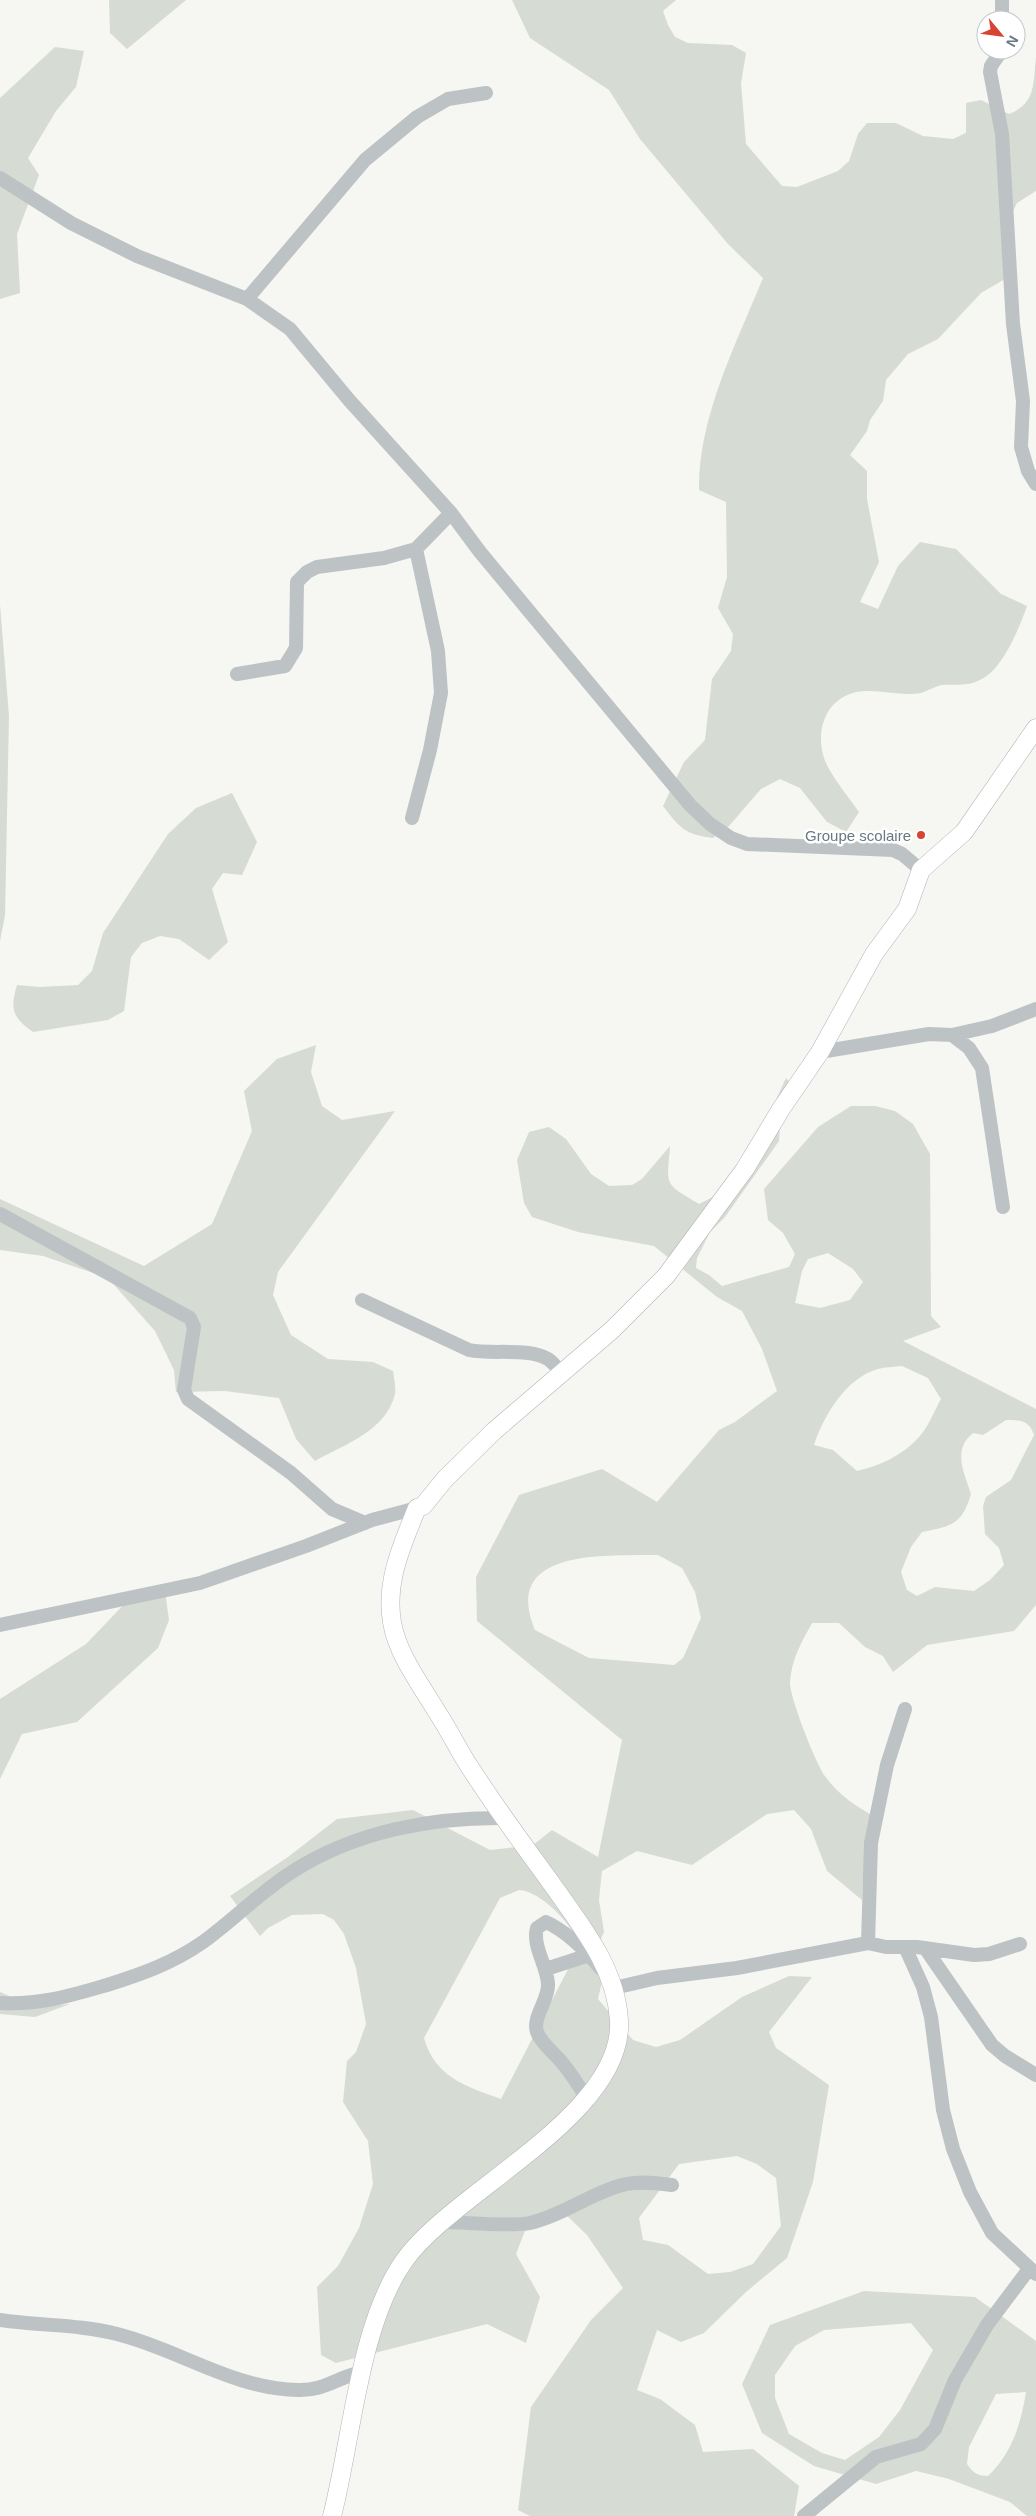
<svg xmlns="http://www.w3.org/2000/svg" width="1036" height="2516" font-family="Helvetica,sans-serif">
  <style>
    .green { fill: #d6dbd3; fill-rule: evenodd }
    .lines { fill: none; stroke-linecap: round; stroke-linejoin: round }
    .major-casing { stroke: #afb5b8; stroke-width: 19 }
    .minor { stroke: #bdc2c5; stroke-width: 14 }
    .major { stroke: #fff; stroke-width: 18 }
    .poi-dot { fill: #d74532; stroke: #fff; stroke-width: 2 }
    .labels { text-anchor: middle; dominant-baseline: central; stroke-width: 5; stroke-linejoin: round; paint-order: stroke }
    .poi-label { font-size: 15px; fill: #677982; stroke: #fff; text-anchor: end }
  </style>
  <rect width="100%" height="100%" fill="#f6f6f3"/>
  <path class="green" d="M109,0H186L127,49L110,33Z
    M512,0H676L663,11L668,25L675,37L688,43L732,45L746,53L741,83L746,144L782,186L797,187L838,171L849,161L858,134L867,123H896L923,136L953,139L966,133V103L981,100L1009,114C1036,103 1033,85 1036,57V191L1017,203L1012,213L1010,276L981,293L938,339L908,354L886,380L883,401L870,420L867,431L850,455L867,471V499L879,562L860,602L878,609L898,566L920,542L956,549L1001,594L1027,606C1019,628 1004,667 982,679C966,687 959,684 942,685C935,686 928,691 921,693C900,697 877,688 856,692C826,699 815,730 824,758C828,772 850,799 859,812L846,832L827,822L800,788L780,779L761,789L729,826L713,838C684,834 680,828 663,806L684,762L705,740L712,679L731,651L733,634L718,608L727,577L726,502L699,490C698,418 736,344 763,278L728,244L640,139L609,90L530,38Z
    M55,47L84,51L76,87L56,111L28,158L39,175L17,234L20,293L0,299V98Z
    M0,605L9,716L5,915L0,941Z
    M232,793L257,842L242,875L223,873L212,889L228,942L209,960L179,939L160,936L142,943L131,957L124,1011L108,1020L33,1032C12,1017 10,1009 17,985L40,987L78,985L92,971L103,933L168,834L196,808Z
    M316,1045L311,1072L322,1106L342,1120L395,1111L278,1272L273,1295L291,1335L328,1359L373,1362L393,1371C394,1378 396,1387 395,1394C386,1431 345,1444 315,1461L296,1439L279,1398L225,1391L176,1392L174,1370L155,1331L108,1278L43,1256L0,1250V1199L144,1266L212,1224L252,1131L244,1091L277,1059Z
    M786,1078L792,1085L781,1110L779,1141L725,1217L710,1232L697,1258L696,1268L709,1275L722,1286L789,1267L795,1254L783,1233L768,1220L764,1189L818,1127L851,1106H875L895,1111L913,1124L930,1154L931,1316L941,1327L903,1341L1036,1409V1605L1014,1631L927,1645L893,1672L883,1656L865,1647L839,1623H812C801,1643 791,1660 790,1683C790,1698 816,1764 825,1776C838,1795 856,1806 875,1817L863,1878L862,1900L827,1871L811,1829L794,1810L767,1814L692,1865L637,1851L602,1871L599,1900L604,1932L595,1953L603,1977L598,1999L633,2040L656,2047L680,2040L742,1997L789,1976L812,1977L769,2032L776,2048L829,2085L813,2182L787,2258L746,2292L704,2333L681,2342L657,2330L637,2390L660,2399L695,2425L703,2452L753,2449L799,2486L794,2516H530L518,2510L531,2407L591,2320L623,2288L587,2235L563,2212L528,2223L516,2254L540,2297L526,2343L487,2324L336,2363L321,2355L317,2287L338,2266L359,2228L373,2184L368,2141L343,2102L347,2061L356,2052L366,2024L356,1968L344,1934L334,1920L323,1914L292,1915L268,1928L260,1936L230,1896L288,1857L337,1819L413,1810L490,1850L533,1845L552,1830L598,1857L622,1740L477,1621L476,1577L519,1495L602,1469L657,1502L719,1430L735,1422L777,1391L762,1349L742,1311L717,1297L654,1246L578,1232L532,1217L524,1203L517,1160L529,1132L549,1127L566,1139L591,1174L609,1186L632,1185L642,1179L670,1146C667,1187 663,1182 699,1204L721,1193L774,1104ZM828,1253L853,1269L863,1282L850,1300L820,1308L795,1303L802,1271L808,1259ZM902,1366L928,1378L941,1399C934,1411 928,1428 919,1437C903,1455 880,1466 857,1471L833,1450L814,1445C824,1415 846,1378 878,1369C885,1367 894,1367 902,1366ZM1006,1420C1020,1420 1029,1420 1034,1435L1011,1480L986,1497L983,1506L985,1534L999,1548L1004,1565L990,1580L974,1591L935,1587L917,1596L907,1590L901,1572L911,1547L922,1532C951,1526 962,1525 971,1494C964,1472 952,1450 973,1433L983,1435ZM658,1555L682,1568L695,1592L701,1618L683,1658L674,1665L589,1658L535,1630C500,1547 609,1556 658,1555ZM519,1890C541,1891 573,1925 580,1946L501,2099C465,2086 435,2077 424,2038L500,1898ZM737,2156L757,2164L776,2178L781,2226L753,2264L730,2272L708,2274L668,2245L643,2240L639,2218L679,2164Z
    M165,1591L169,1620L158,1648L77,1722L22,1734L0,1779V1699L86,1644L133,1595Z
    M0,1992L34,2007L70,2004L35,2017L0,2014Z
    M864,2291L975,2297L1036,2341V2516H1027L1010,2502L949,2479L916,2471L876,2484L814,2466L762,2433L742,2384L770,2325ZM911,2323L933,2350L900,2410L879,2437L845,2460L822,2453L789,2434L775,2398V2375L795,2346L824,2330ZM1026,2392C1021,2424 1012,2453 988,2476C978,2476 973,2473 967,2464L969,2447L996,2394Z"/>
  <g class="lines">
    <g class="major-casing">
      <path id="major" d="M332,2516C352,2439 359,2325 404,2261C453,2191 625,2115 619,2020C616,1971 586,1932 559,1894C527,1849 493,1805 464,1758C455,1743 447,1727 437,1712C421,1685 397,1654 392,1622C385,1582 402,1545 417,1508L423,1506L445,1479L494,1431L612,1330L666,1276L745,1169L781,1109L820,1052L874,954L907,909L921,870L964,832L1036,728"/>
    </g>
    <path class="minor" d="M1002,0V20
      M1002,50L991,66L990,72L1002,134L1013,324L1023,401L1021,447L1028,471L1036,484
      M0,178L71,223L137,256L247,299L290,329L349,400L451,513L480,552L690,805L710,824L731,838L747,844L893,850L902,854L921,870
      M247,299L365,160L417,117L448,99L486,93
      M237,674L285,666L296,648L297,582L307,572L317,567L384,558L416,549L451,513
      M412,818L430,750L441,693L438,651L416,549
      M952,1035L969,1048L982,1068L1003,1207
      M820,1052L929,1034L952,1035L992,1026L1036,1009
      M0,1214L190,1318L194,1327L184,1390L188,1399L291,1473L332,1509L365,1523
      M362,1300L469,1350C492,1355 528,1347 548,1359C553,1362 558,1369 562,1374
      M0,1625L200,1583L306,1546L372,1520L417,1508
      M868,1943L871,1843L887,1765L905,1709
      M905,1947L923,1987L931,2017L943,2110L953,2149L970,2192L992,2233L1036,2274
      M925,1948L992,2045L1005,2056L1036,2075
      M546,1969L589,1955
      M614,1988L657,1978L737,1968L868,1943L886,1947H917L974,1955L989,1954L1020,1944
      M0,2003C41,2005 69,1996 107,1985C142,1974 173,1963 203,1942C235,1919 262,1890 295,1870C357,1831 433,1817 505,1818
      M586,2097C579,2086 572,2075 564,2065C556,2054 542,2045 537,2032C532,2017 549,2000 548,1984C547,1965 532,1946 537,1928L546,1922C568,1932 586,1951 601,1969
      M442,2222C464,2222 510,2227 530,2223C564,2215 592,2192 626,2184C641,2181 657,2183 672,2185
      M0,2320C39,2326 79,2324 117,2334C178,2349 233,2389 298,2390C325,2391 339,2376 363,2372
      M804,2516L876,2457L921,2444L935,2429L955,2380L987,2325L1029,2269"/>
    <use href="#major" class="major"/>
  </g>
  <circle class="poi-dot" cx="921" cy="835" r="5"/>
  <g class="labels">
    <g class="poi-label">
      <text x="911" y="835">Groupe scolaire</text>
    </g>
  </g>
  <g transform="translate(1001 35) rotate(119)"><circle r="24" fill="#ffffff" stroke="#c2c9cd"/>
  <path d="M0-4L9 19L0 12L-9 19Z" fill="#d74532"/>
  <text y="-8" font-size="14" font-weight="bold" text-anchor="middle" fill="#677982">N</text>
  </g>
</svg>
